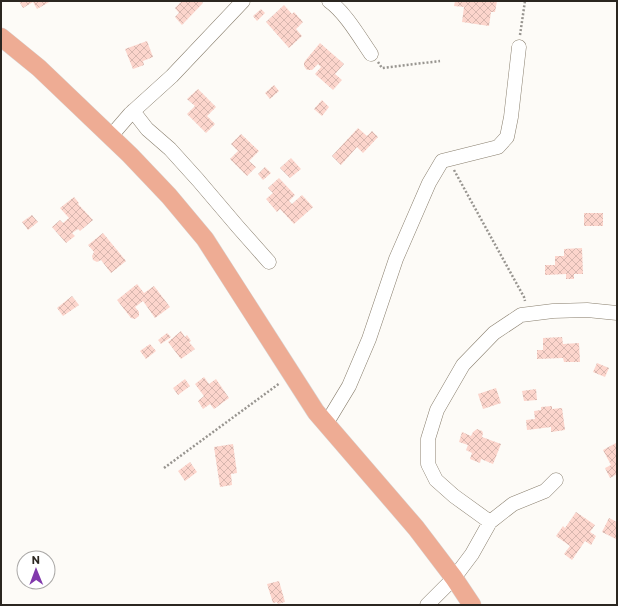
<svg xmlns="http://www.w3.org/2000/svg" width="618" height="606" font-family="Commissioner,sans-serif">
  <style>
    .building { fill: url(#building-cross-hatch) }
    .lines { fill: none; stroke-linecap: round; stroke-linejoin: round }
    .minor-casing { stroke: #897f6e; stroke-width: 15 }
    .major-casing { stroke: #d9d8d7; stroke-width: 19 }
    .path { stroke: #989590; stroke-width: 2.5; stroke-dasharray: 2 2; stroke-linecap: butt }
    .minor { stroke: #fff; stroke-width: 14 }
    .major { stroke: #eeac94; stroke-width: 18 }
  </style>
  <defs>
    <pattern id="building-cross-hatch" width="8" height="8" patternUnits="userSpaceOnUse"><rect width="8" height="8" fill="#fcd5cc"/><path d="M0 0l8 8M0 8l8-8" fill="none" stroke="#d8b7af"/></pattern>
  </defs>
  <rect width="100%" height="100%" fill="#fdfbf7"/>
  <path class="building" d="M19,1H51L37,9L33,2L23,8Z
    M182,1H201L203,3L182,25L175,17L179,13L175,8Z
    M455,1H497L495,12H491L489,26L462,22L464,7L454,6Z
    M284,5L292,14L294,12L303,22L296,29L302,36L289,48L266,22Z
    M261,9L265,13L257,21L253,16Z
    M147,41L153,57L143,61L144,65L133,69L125,49Z
    M320,43L344,64L335,74L342,80L333,90L315,74L321,67L318,64L312,70H308L306,69L304,66V63L305,61Z
    M274,85L279,91L270,99L265,93Z
    M198,89L216,107L207,116L215,124L206,133L187,114L195,106L187,99Z
    M322,100L329,107L322,116L314,109Z
    M358,128L367,136L372,131L378,137L363,153L357,147L341,165L332,156Z
    M241,134L259,151L249,161L256,167L247,176L230,159L238,151L231,144Z
    M291,158L301,169L290,178L280,168Z
    M265,167L271,173L263,180L258,174Z
    M279,178L295,195L289,201L292,204L302,195L313,207L294,224L280,209L277,212L266,199L273,193L268,188Z
    M74,197L79,203L78,204L93,220L80,231L78,229L72,233L75,236L66,243L52,227L60,220L63,223L69,218L60,208Z
    M584,213H603V226H584Z
    M32,215L38,222L28,230L22,222Z
    M103,233L126,261L111,273L101,260L97,262L93,260L92,256L94,252L88,245Z
    M582,248L583,274H574V279H566V274L545,275V265H555V256H564V249Z
    M137,284L144,293L154,286L170,307L155,318L143,301L135,307L139,312V316L135,319L131,318L117,300Z
    M72,296L79,305L63,316L57,308Z
    M181,331L185,337L187,335L191,341L189,342L195,349L181,359L168,342Z
    M167,333L171,337L161,344L158,340Z
    M562,337L563,344L579,343L580,362H564L563,358L537,359V350H543V338Z
    M150,344L156,351L146,359L140,351Z
    M597,363L609,368L605,377L593,372Z
    M204,377L209,384L216,379L229,398L214,409L210,404L203,409L198,401L204,396L195,384Z
    M185,379L190,386L178,395L173,388Z
    M496,388L501,403L483,409L478,394Z
    M536,389L537,400L524,401L522,391Z
    M552,406V409L562,408L565,430L551,432V427L527,430L526,420L535,419L534,411L541,410V407Z
    M477,429L482,431L483,433L482,437L501,444L493,464L481,459L480,463L470,459L472,453L466,450L468,445L459,442L462,432L471,436L473,432Z
    M616,443L617,445V474L610,478L605,468L611,465L603,450Z
    M233,444L237,473L231,474L232,485L220,487L214,447Z
    M190,462L197,472L185,481L178,471Z
    M576,512L595,525L590,532L596,536L591,545L585,541L572,560L564,554L570,546L556,536L563,526L565,528Z
    M609,518L617,522L616,539L602,532Z
    M279,581L285,602L278,604L277,602L273,603L267,584Z"/>
  <g class="lines">
    <g class="minor-casing">
      <path id="minor" d="M329,1C345,12 360,38 371,54
        M133,111L147,129L170,149L198,180L238,227L269,262
        M111,136L130,114L172,76L243,1
        M326,424L349,386L369,339L396,259L429,183L442,161L498,147L507,137L511,117L519,47
        M490,522L513,504L545,491L556,480
        M427,605L454,578L472,554L490,522L454,496L436,480L428,464V439L437,410L463,365L494,333L521,315L553,311L587,310L617,313"/>
    </g>
    <g class="major-casing">
      <path id="major" d="M1,37L39,68L130,155L169,196L205,239L316,412L416,528L454,578L472,605"/>
    </g>
    <path class="path" d="M520,35L525,1
      M378,62L382,68L440,61
      M454,170L524,297L525,301
      M164,468L280,383"/>
    <use href="#minor" class="minor"/>
    <use href="#major" class="major"/>
  </g>
  <rect width="618" height="606" fill="none" stroke="#2b2620" stroke-width="4"/>
  <g transform="translate(36 570) rotate(359)"><circle r="19" fill="#ffffff" stroke="#aaa8a6"/>
  <path d="M0-3L7 15L0 10L-7 15Z" fill="#8139ac"/>
  <text y="-6" font-size="11" font-weight="bold" text-anchor="middle" fill="#2b2620">N</text>
  </g>
</svg>
